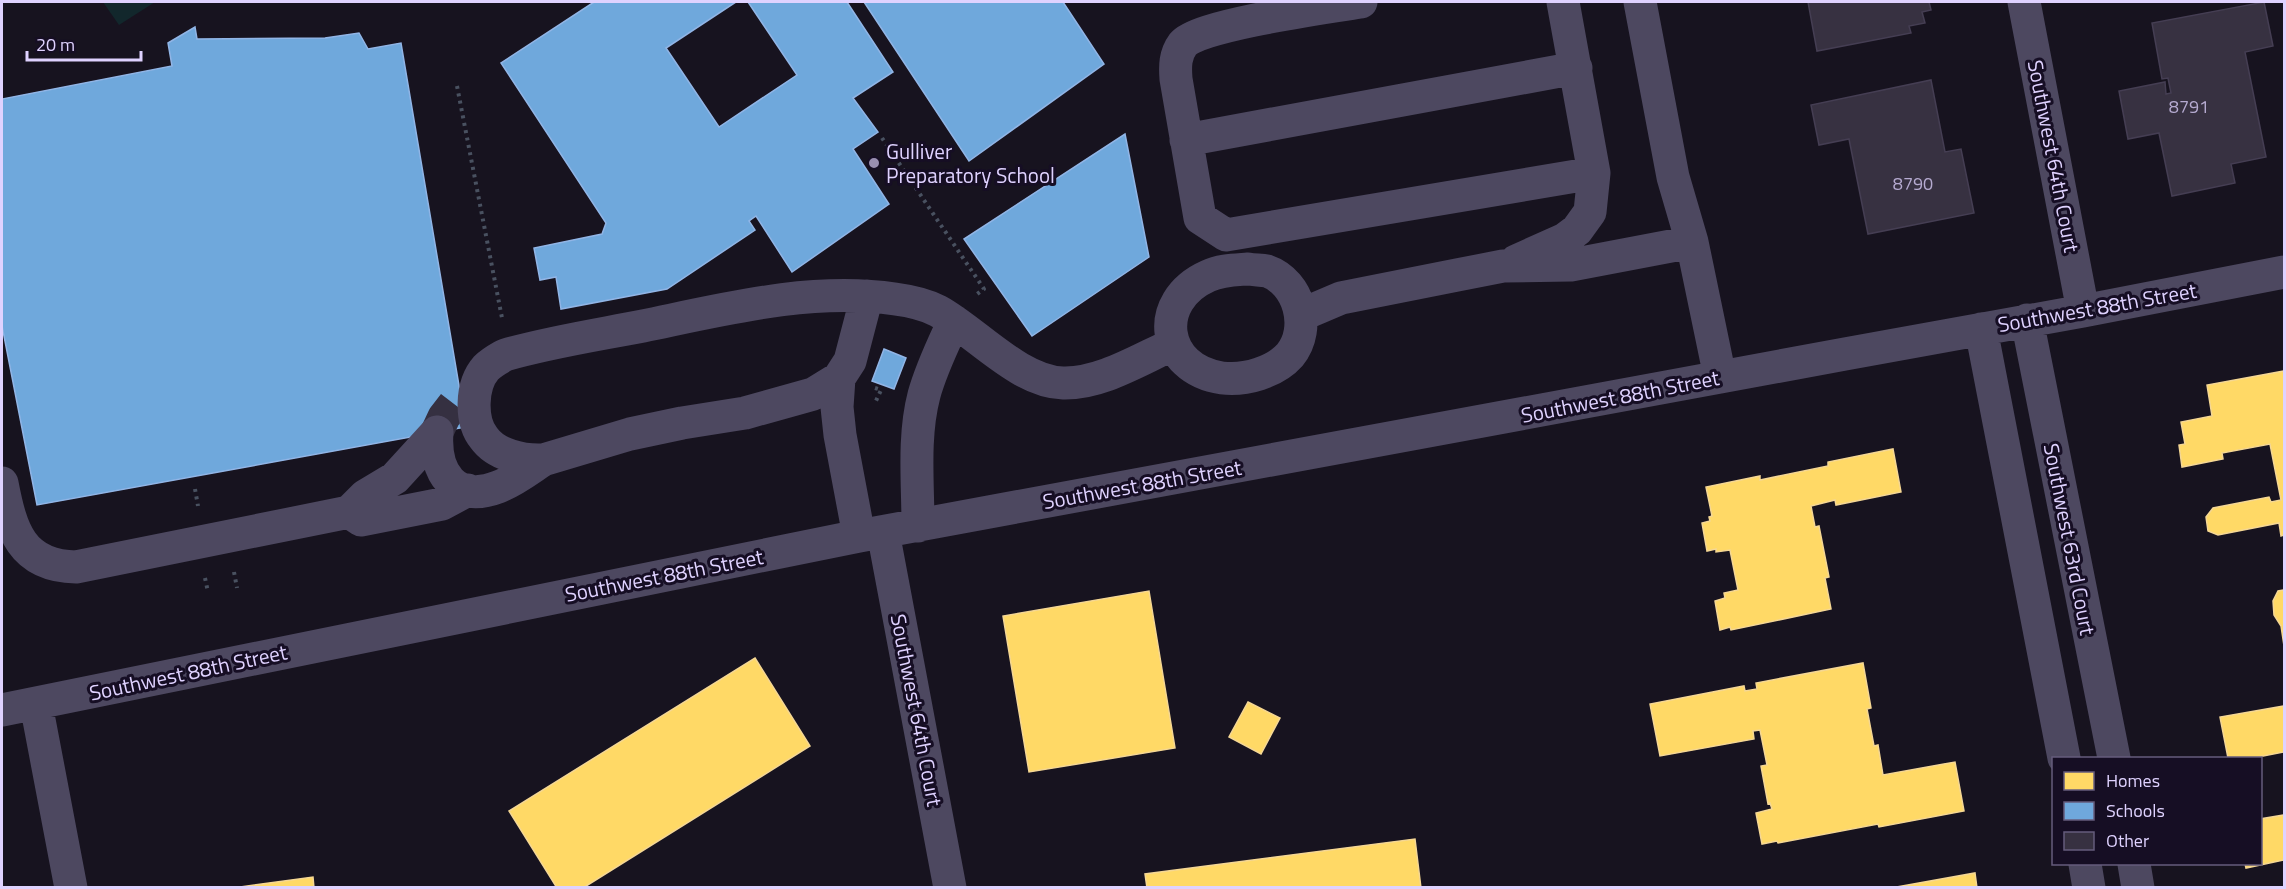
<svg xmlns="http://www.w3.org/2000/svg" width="2286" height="889" font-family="'Titillium Web',sans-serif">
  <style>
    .green { fill: #12272c }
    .homes { fill: #ffd966; stroke: #f5d794; stroke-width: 1.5 }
    .schools { fill: #6fa8dc; stroke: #91b5e6; stroke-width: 1.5 }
    .building { fill: #373141; stroke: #453e53; stroke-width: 1.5 }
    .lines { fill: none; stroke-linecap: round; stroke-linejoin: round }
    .minor-tunnel { stroke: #353041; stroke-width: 33; stroke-dasharray: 33 16; stroke-linecap: butt }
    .path { stroke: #495160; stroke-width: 4; stroke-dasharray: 3 4.5; stroke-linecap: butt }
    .minor { stroke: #4d4860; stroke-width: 33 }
    .poi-dot { fill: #998fb1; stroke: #160e24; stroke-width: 2 }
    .labels { text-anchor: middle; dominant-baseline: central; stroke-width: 6; stroke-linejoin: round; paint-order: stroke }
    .number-label { font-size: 18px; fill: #b5aad0 }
    .poi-label { font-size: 21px; fill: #dfd2ff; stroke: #160e24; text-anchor: start }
    .street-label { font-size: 21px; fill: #dfd2ff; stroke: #160e24 }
  </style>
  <rect width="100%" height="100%" fill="#17131f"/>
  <path class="green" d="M103,2H155L119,25Z"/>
  <path class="homes" d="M2284,371V535L2281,536L2279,523L2218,535L2208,531L2206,517L2213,508L2269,497L2271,502L2281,500L2270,444L2222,453L2223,459L2182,467L2179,445L2185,444L2181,422L2212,416L2207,385Z
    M1893,449L1901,492L1836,505L1835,500L1811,506L1815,527L1819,526L1829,577L1825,578L1831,609L1731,630L1730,627L1720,630L1715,601L1725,598L1724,593L1738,590L1730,550L1716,552V549L1707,551L1702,523L1710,521L1709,517L1712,516L1706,487L1760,476V480L1828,466V462Z
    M2284,590V646L2281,626L2274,615L2273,601L2278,591Z
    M1149,591L1175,748L1029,772L1003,616Z
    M755,658L810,746L583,888H557L509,811Z
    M1863,663L1871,708L1867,709L1874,746L1878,745L1883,775L1955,762L1964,811L1879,827L1878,824L1778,843L1777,841L1762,844L1756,813L1772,809L1770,803L1768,804L1761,766L1767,765L1760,730L1753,731L1754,739L1660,756L1650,704L1744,686L1745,691L1757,689L1756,683Z
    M1248,702L1280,718L1261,754L1229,737Z
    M2284,706V752L2253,758H2228L2220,717Z
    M2284,815V860L2246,868L2245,864H2260V819Z
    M1415,839L1421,888H1147L1145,874Z
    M1975,873L1977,888H1891Z
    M313,877L314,888H233Z"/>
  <path class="schools" d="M594,2H736L666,48L719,127L797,75L748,2H847L893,72L853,98L878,132L853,149L889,204L792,272L756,216L749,221L755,230L667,289L561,309L556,277L540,280L534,248L602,234L606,223L501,63Z
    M864,2H1063L1104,64L969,161Z
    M195,27L197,39L325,38L359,33L368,49L401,43L466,427L37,505L2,326V99L172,66L168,43Z
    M1125,134L1149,257L1032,336L964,239Z
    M884,349L906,358L894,389L872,381Z"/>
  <path class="building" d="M1808,2H1929L1931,10L1922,12L1925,23L1909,26L1911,33L1817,51Z
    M2264,2L2273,46L2245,52L2266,157L2231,164L2235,183L2172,196L2159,133L2128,139L2119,91L2165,82L2166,94L2171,93L2168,78L2162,79L2152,23Z
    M1931,80L1945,152L1961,149L1974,213L1868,234L1849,139L1819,145L1811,105Z"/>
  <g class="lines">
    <path class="minor-tunnel" d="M437,432L444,417L461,395"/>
    <path class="path" d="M457,86L502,318
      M882,138L984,289L977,294
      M875,388L881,390L875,403
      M195,489L198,506
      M234,572L237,588
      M205,578L208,592"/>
    <path class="minor" d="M1361,2C1330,7 1198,25 1183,44C1175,55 1175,66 1176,79L1200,218L1226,235L1594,173
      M1640,2L1673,177L1692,242L1720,377
      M2024,2L2083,311
      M1186,140L1576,68
      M1516,261L1565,239L1577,230L1590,212L1594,173L1563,2
      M1248,269C1254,270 1261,270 1267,271C1299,282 1312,328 1290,355C1275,372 1245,381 1222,378C1161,369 1152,301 1208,276C1221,270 1235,270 1248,269Z
      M867,296L850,361L839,378L813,394L745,413L682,423L630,434L543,460C523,461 496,455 484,438C470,421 471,385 486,368C492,362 498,359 505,355C550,342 597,335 643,326C725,309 810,287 895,299C910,301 925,304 938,311C975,331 1019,382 1063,383C1101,384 1140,359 1174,344
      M1301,315L1341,298L1457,275L1503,266L1571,265L1692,242
      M2027,320L2114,758
      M1981,329L2064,758
      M839,378L837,407L840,435L859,536
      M437,432C434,472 454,504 498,487C514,481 528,470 543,460
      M2,483C11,530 21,566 76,567L349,512L365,496L395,478L437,432
      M349,512L361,520L442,504L468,490
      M918,526C918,483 913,437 924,395C931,369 943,345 954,321
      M883,532L950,888
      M36,704L71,888
      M2,710L859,536L1845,354L2083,311L2284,272
      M2085,864L2089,888
      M2134,864L2138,888"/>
  </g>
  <circle class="poi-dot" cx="874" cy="163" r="6"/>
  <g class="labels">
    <g class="number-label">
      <text x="2189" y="106">8791</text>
      <text x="1913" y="183">8790</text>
    </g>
    <g class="poi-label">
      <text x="886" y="151">Gulliver<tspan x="886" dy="24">Preparatory School</tspan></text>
    </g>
    <g class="street-label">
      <text transform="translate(2054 156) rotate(79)">Southwest 64th Court</text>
      <text transform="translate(2097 307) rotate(-10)">Southwest 88th Street</text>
      <text transform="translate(1620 396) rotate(-11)">Southwest 88th Street</text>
      <text transform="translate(1142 484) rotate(-10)">Southwest 88th Street</text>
      <text transform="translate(2070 539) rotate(79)">Southwest 63rd Court</text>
      <text transform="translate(664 575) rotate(-11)">Southwest 88th Street</text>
      <text transform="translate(188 672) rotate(-12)">Southwest 88th Street</text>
      <text transform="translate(917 710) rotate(79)">Southwest 64th Court</text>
    </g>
  </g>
  <rect width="2286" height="889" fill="none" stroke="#dfd2ff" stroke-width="6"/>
  <rect x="2052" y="757" width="210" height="108" fill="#160e24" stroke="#665c7c" stroke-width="1.5"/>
  <rect x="2064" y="772" width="30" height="18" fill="#ffd966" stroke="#665c7c" stroke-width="1.5"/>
  <text x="2106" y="787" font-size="18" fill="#dfd2ff">Homes</text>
  <rect x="2064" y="802" width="30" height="18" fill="#6fa8dc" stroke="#665c7c" stroke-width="1.5"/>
  <text x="2106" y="817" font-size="18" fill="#dfd2ff">Schools</text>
  <rect x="2064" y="832" width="30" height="18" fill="#373141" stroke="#665c7c" stroke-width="1.5"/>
  <text x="2106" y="847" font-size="18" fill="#dfd2ff">Other</text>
  <path d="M27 51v9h114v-9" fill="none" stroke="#dfd2ff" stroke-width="3"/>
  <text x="36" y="51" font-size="18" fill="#dfd2ff" stroke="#160e24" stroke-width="4.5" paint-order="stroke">20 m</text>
</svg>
